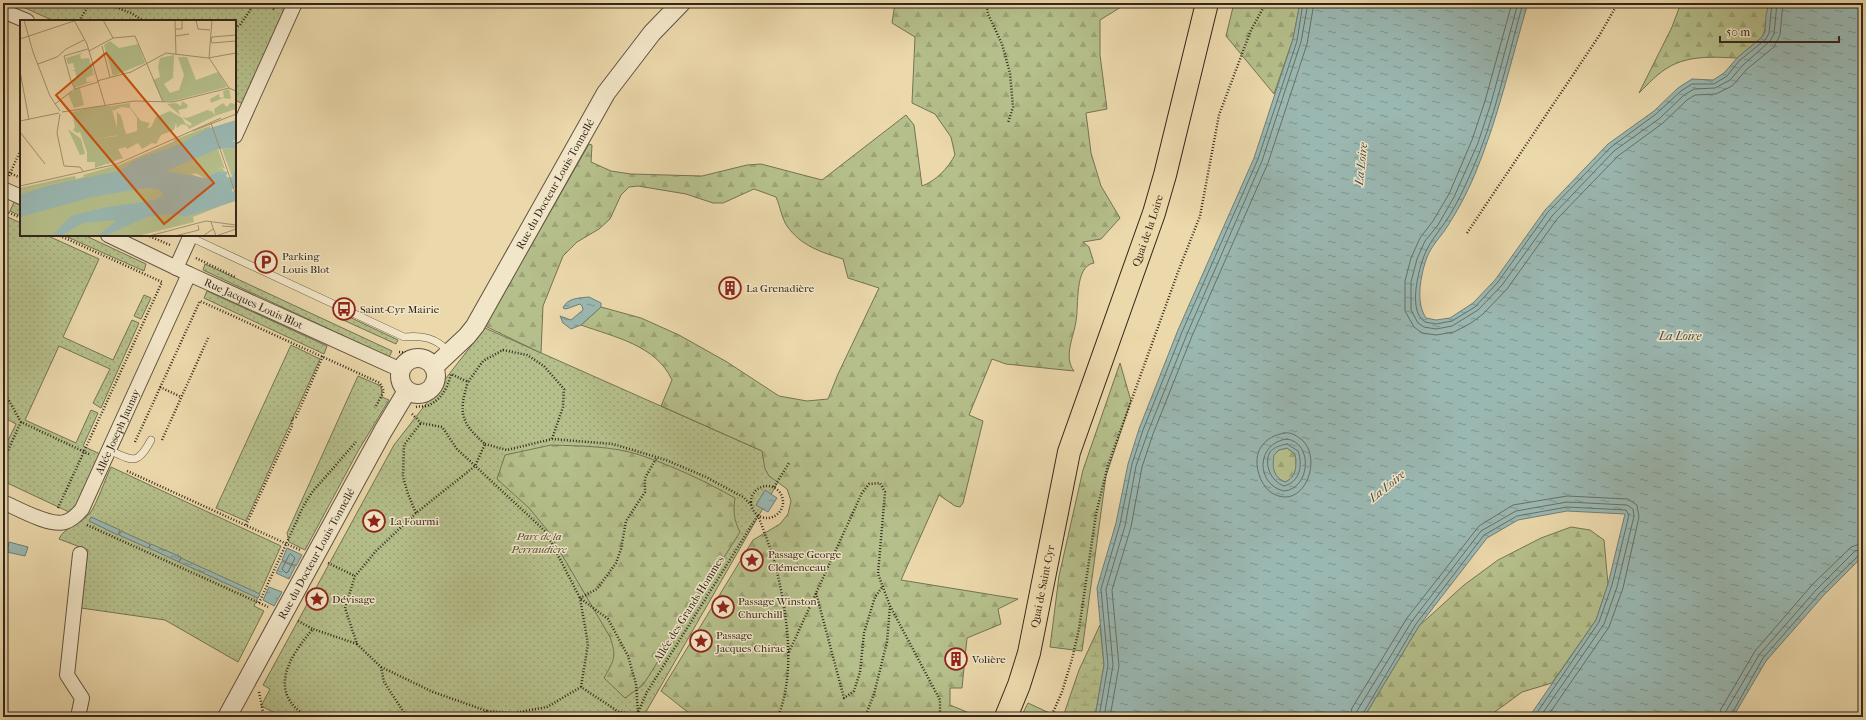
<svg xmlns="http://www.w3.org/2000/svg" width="1866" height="720" font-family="'IM FELL French Canon',serif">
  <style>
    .grass { fill: url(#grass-dots); stroke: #747354 }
    .forest { fill: url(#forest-firs); stroke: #747354 }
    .wetland { fill: url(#wetland-marsh); stroke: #747354 }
    .water { fill: url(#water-ripples); stroke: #717e76; fill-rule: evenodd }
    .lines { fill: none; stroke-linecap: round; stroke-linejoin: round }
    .shore { stroke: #667067; stroke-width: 1 }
    .service-casing { stroke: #615340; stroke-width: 8 }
    .minor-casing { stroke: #615340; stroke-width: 16 }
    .tertiary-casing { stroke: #615340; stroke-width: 20 }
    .primary-casing { stroke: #33271c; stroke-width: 24 }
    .path { stroke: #33271c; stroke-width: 2.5; stroke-dasharray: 1 2; stroke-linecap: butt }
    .service { stroke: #f2e6c8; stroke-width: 7 }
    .minor { stroke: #f2e6c8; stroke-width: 14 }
    .tertiary { stroke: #f2e6c8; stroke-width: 18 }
    .primary { stroke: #ebd8ab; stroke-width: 22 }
    .labels { text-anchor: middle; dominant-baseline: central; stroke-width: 3; stroke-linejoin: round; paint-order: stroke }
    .street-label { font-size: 11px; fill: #33271c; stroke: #f2e6c8 }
    .poi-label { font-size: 11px; fill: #33271c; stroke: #f2e6c8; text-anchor: start }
    .park-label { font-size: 11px; font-style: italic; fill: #544d38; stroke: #f2e6c8 }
    .water-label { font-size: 12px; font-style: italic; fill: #4d4b42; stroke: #f2e6c8 }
    .inset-road { fill: none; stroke: #a19172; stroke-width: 1 }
    .view { fill: #cd520e; fill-opacity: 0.15; stroke: #cd520e; stroke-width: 2 }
    .inset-edge { fill: none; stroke: #33271c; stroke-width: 2 }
  </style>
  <defs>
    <pattern id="grass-dots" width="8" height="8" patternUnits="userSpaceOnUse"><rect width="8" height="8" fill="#b5bf8b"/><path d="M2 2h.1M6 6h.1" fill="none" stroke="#9ca477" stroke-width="1.8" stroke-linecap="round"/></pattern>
    <pattern id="forest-firs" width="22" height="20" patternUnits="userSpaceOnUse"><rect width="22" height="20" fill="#b5bf8b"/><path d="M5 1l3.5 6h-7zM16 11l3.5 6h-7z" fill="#9ca477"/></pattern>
    <pattern id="wetland-marsh" width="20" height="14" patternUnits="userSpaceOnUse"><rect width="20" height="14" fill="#b5bf8b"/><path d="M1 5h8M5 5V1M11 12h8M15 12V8" fill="none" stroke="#9ca477"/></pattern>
    <pattern id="water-ripples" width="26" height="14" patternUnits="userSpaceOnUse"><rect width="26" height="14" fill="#9ab8b2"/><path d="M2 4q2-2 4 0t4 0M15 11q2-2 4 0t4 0" fill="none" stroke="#7e9690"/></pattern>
  </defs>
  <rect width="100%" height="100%" fill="#ebd8ab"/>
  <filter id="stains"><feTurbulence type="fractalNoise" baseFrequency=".005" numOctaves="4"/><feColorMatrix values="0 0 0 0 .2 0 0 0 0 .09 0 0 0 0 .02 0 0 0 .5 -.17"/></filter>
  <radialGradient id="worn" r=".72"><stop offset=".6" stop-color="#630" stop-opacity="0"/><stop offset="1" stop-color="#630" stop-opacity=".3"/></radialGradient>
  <path class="grass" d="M14,3H287L243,104L235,100V21H54Z
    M14,202L21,206V216L10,211Z
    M3,215L21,223V235H46L99,259L63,337L113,360L132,320L139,323L101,408L93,403L110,369L59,346L25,420L76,443L91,410L98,413L83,446L100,454L76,507L69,512L3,481V451L16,424L3,417Z
    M63,235H84L146,264L144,271Z
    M205,264L392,351L389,357L203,270Z
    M207,291L327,346L324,354L204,298Z
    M144,295L151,298L141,319L134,316Z
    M343,314L398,340L396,344L341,319Z
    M485,328L789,463L643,717H283L261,706L270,689L263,685L394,445Z
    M291,345L320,359L246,521L216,508Z
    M358,376L381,386L382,397L389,400L358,451L305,550L289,542L287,533Z
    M111,467L281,546L254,606L264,611L238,662L165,620L81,608L88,550L59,539C64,527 81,524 90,513C97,504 105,479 111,467Z"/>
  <path class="forest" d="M895,3H1123L1121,7L1100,20V55L1107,109L1086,113L1091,153L1101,186L1120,218L1101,239L1083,242L1089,247L1094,263C1074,266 1079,306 1076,321C1074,336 1063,357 1074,371L1006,364L992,359L969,415L983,421L963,503L960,507L955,506L939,495L901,580L1018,599L998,609L1001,624L967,638L962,688H950V705L967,712L969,717H694L661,691L753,540L780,524L788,514L791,501L787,489L769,476L765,469L762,451L661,406L672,380C656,345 614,337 581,325L601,307L641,318L679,335L727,362L779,396L807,401L828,399L838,374L879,288L848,278L843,259C821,252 801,246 787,226C782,219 780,206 776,197L754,189L723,203H713L686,194L638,186L629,187L621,195L610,219L599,229L577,242L563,256L543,306L541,353L485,326L589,144L592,145L591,162L611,171L631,174L702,176L747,165L761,164L822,180L906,115L914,125L922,186C936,181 948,168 955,155L951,137L935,114L912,103L915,37L892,23Z
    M1234,3H1300L1293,39L1274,94L1226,36Z
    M1681,3H1769C1766,14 1767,28 1762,37L1737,58C1715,57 1689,55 1669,67C1658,73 1648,84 1639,93L1672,27Z
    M1120,363L1131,401L1106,476L1082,651L1050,647L1059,576L1083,470Z
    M551,445C581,446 612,446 640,455C673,466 705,481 735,498C733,512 734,520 740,532L643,685L625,698L604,678C614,660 617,657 610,637L548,531L529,508L497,479L505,455Z
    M1287,448L1295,454C1297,465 1297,477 1285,482C1273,477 1272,467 1273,455L1279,450Z
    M1571,527L1590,530L1604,540L1608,584L1596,620L1552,683L1522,692L1488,717H1364L1419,626L1464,585L1498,560L1541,538Z
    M1028,703L1058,717H1021Z"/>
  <path class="wetland" d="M1100,625L1104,665L1095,717H1063L1079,670Z"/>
  <path class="water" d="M1300,3H1528C1511,60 1498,119 1475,174C1467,193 1457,212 1445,230C1437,241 1429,249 1425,263C1420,280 1416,303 1426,318L1436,320L1450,318L1473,303L1495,280L1545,210L1608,144L1654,111L1678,88L1692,79L1713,80L1724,73L1737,58L1762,37L1765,32L1766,15L1769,3H1863V556L1823,596L1766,661L1733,717H1529L1596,620L1608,584L1625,514L1567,511L1518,520L1487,538L1419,626L1364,717H1095L1104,665L1097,588L1116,523L1128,464L1139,429L1178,330L1254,158L1293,39ZM1287,448L1295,454C1297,465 1297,477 1285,482C1273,477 1272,467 1274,455L1279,450Z
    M589,297L601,303V307L581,325L571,329L563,323L560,316L571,320L583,310L582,306L580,304L566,309L563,308C567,298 579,298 589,297Z
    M765,490L777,498L768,512L756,505Z
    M91,517L120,530L118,535L89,521Z
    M121,531L150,544L148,548L119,535Z
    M9,542L28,547L25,556L7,552Z
    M151,544L181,557L179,562L149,548Z
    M287,548L302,555L296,566L282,560Z
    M181,558L260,594L258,598L179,562Z
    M282,561L295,567L289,579L276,573Z
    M269,587L282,592L274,606L263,600Z"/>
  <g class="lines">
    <path class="shore" d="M1512,3L1485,101L1472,140L1449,194L1433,221L1420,238L1411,258L1405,281V311L1414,327L1422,333L1436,335L1454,332L1471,323L1483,314L1507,289L1557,219L1618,156L1663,123L1687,100L1695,95L1716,94L1732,86L1747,69L1774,47L1780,35L1783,3
      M1518,3L1491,103L1478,143L1454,197L1438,225L1425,241L1417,259L1411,282V310L1418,323L1424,327L1436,329L1452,326L1478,310L1502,285L1552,216L1614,151L1660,118L1684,95L1694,89L1715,88L1730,80L1743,65L1770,41L1774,34L1777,3
      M1523,3C1507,60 1495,120 1470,175C1462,193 1453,212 1441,228C1433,239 1426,248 1422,262C1417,277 1409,312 1425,322L1436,324L1452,321L1475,307L1498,282L1548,212L1611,147L1656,114L1681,91L1692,84H1714L1727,76L1739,61L1766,39L1769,33L1772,3
      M1284,433C1291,432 1295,435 1301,439C1324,458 1304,512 1272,493C1259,485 1252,460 1261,447C1267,438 1275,435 1284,433Z
      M1287,439C1314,443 1310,489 1284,491C1256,485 1255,443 1287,439Z
      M1287,444L1298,451C1303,465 1300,482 1284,486C1272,482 1263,465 1270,452C1274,447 1281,445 1287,444Z
      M291,554L295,558L288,572L286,573L282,569L289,555Z
      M1099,717L1108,665L1101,589L1120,524L1132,464L1143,430L1182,332L1258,159L1297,41L1303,3
      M1104,717L1113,665L1106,589L1125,526L1136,466L1148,432L1187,334L1262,161L1301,42L1308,3
      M1110,717L1119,666L1112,590L1131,527L1142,467L1153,434L1192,336L1268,163L1307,44L1314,3
      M1350,717L1352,708L1407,618L1479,526L1513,505L1567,496L1628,499L1637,505L1639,517L1623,588L1609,627L1547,717
      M1356,717L1357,711L1412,621L1481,531L1516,511L1567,502L1627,505L1633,509L1634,516L1617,587L1604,624L1540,717
      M1361,717L1416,624L1484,535L1517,516L1567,507L1626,510L1629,515L1612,585L1599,622L1534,717
      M1719,717L1721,709L1755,651L1812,585L1851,547L1863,543
      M1725,717L1726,711L1759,655L1816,590L1855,551L1863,549
      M1730,717L1763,658L1820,593L1859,555L1863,554"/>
    <g class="service-casing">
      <path id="service" d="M190,237L404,337C423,335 436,338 449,352
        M109,450C133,461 137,466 151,440"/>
    </g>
    <g class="minor-casing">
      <g id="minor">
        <path d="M3,11L27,21"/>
        <path d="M235,136L295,3"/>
        <path d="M3,189L21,197"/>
        <path id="s1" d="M108,235L189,274L401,370"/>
        <path d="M176,268L191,235"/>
        <path id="s2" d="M3,502C17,508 50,527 65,522C72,520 77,515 82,509L189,274"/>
        <path d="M78,717L82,698L67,675L80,554"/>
      </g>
    </g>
    <g class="tertiary-casing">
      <g id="tertiary">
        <circle cx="418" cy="376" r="18"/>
        <path id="s3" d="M434,367L467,336L475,326L606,93L652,33L681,3"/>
        <path id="s4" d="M227,717L383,431L407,391"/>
      </g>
    </g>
    <g class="primary-casing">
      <g id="primary">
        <path id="s5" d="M1006,717L1019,685L1029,653L1069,452L1154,213L1165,175L1207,3"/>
      </g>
    </g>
    <path class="path" d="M105,3L131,13L144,21
      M266,3L275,10
      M986,3L988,14L1002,44L1010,73L1013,107L1008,123
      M79,21L90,3
      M235,28L240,25L255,3
      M3,170L21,178
      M9,176L21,149
      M3,210L21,218
      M1467,233L1599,36L1618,3
      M147,235L170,245
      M196,258L235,277
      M399,352C409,353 416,350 426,353
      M160,387L181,397
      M3,390L21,422L91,455
      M416,407C420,406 425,407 429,405C442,399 448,387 451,374L468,382L483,361L503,350L527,355L544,366L564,389L563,407L552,439
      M412,414L421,423L442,427L457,449L546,532L580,598L608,619L628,656L636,684L638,714
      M162,440L209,336
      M135,442L200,301L380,383L384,391L375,408
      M485,444L507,450L552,439L613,444L666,460L706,477L743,497L752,506
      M3,461L21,422
      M127,471L300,550
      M751 502a16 16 0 1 1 32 0a16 16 0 1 1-32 0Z
      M774,487L789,463
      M58,508L162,282L58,235
      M416,513L408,494L403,477L404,445L421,423
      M758,515C765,535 774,556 778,576C788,621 795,673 778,717
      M87,525L268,607
      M246,525L292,426V419L296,417L323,356
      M328,563L355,576
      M816,593L844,698L854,691L860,672L864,633L875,597L883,586
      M259,603L304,505L313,491L356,442
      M890,606L940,700V717
      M298,621L313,629
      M357,644L381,667L384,682L407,717
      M789,652L862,493L869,484L880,483L885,492L878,574L890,606L887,642L874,694L865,717
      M381,667L433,692L487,711
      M581,687L588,644L580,598L597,589L616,563L621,549L626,521L645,492V478L657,457
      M259,692L264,717
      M307,717C266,691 290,656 313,629L357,644L345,608L355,576L376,551L416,513L475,466L485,444C461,423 458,413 468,382
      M477,717L487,711L514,713L547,707L581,687L619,712L659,717
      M636,717L647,692L758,515
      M1051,717L1062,692L1072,659L1079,629L1096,514L1108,465L1178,272L1200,216L1219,115L1251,30L1266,3"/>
    <use href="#service" class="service"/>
    <use href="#minor" class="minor"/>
    <use href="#tertiary" class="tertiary"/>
    <use href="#primary" class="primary"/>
  </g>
  <defs>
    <g id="parking-ring" transform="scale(1.15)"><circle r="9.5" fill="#f2e6c8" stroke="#8f2418" stroke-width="1.5"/><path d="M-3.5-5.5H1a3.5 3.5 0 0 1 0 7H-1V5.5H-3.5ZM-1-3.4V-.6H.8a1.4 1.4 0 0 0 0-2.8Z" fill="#8f2418"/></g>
    <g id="building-ring" transform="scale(1.15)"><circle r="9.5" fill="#f2e6c8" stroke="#8f2418" stroke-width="1.5"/><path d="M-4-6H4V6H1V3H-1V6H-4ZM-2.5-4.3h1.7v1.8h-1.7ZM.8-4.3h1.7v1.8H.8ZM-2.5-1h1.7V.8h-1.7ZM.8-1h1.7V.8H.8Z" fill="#8f2418"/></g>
    <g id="bus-ring" transform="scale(1.15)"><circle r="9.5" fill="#f2e6c8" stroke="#8f2418" stroke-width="1.5"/><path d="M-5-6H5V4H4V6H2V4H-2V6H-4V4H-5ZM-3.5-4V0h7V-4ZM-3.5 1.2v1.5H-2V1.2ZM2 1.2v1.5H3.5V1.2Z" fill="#8f2418"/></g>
    <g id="sight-ring" transform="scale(1.15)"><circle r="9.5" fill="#f2e6c8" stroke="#8f2418" stroke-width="1.5"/><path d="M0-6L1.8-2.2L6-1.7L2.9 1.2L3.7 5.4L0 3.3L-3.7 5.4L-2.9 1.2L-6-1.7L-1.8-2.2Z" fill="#8f2418"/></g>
  </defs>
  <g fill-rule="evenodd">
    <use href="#parking-ring" x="266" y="262"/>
    <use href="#building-ring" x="730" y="288"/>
    <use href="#bus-ring" x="344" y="309"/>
    <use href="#sight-ring" x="374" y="521"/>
    <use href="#sight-ring" x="752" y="560"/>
    <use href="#sight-ring" x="317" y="599"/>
    <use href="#sight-ring" x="723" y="607"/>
    <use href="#sight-ring" x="701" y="641"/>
    <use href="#building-ring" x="956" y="659"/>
  </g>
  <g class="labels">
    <g class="street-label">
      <text stroke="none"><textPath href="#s3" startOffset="221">Rue du Docteur Louis Tonnellé</textPath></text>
      <text stroke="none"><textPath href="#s5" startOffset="508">Quai de la Loire</textPath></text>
      <text stroke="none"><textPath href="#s1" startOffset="161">Rue Jacques Louis Blot</textPath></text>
      <text stroke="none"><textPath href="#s2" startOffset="173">Allée Joseph Jaunay</textPath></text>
      <text stroke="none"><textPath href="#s4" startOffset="186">Rue du Docteur Louis Tonnellé</textPath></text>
      <text stroke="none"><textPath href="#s5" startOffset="136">Quai de Saint-Cyr</textPath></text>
      <text transform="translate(689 609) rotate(-58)">Allée des Grands Hommes</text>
    </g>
    <g class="poi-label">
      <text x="282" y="256">Parking<tspan x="282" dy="13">Louis Blot</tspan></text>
      <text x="746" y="288">La Grenadière</text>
      <text x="360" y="309">Saint-Cyr Mairie</text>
      <text x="390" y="521">La Fourmi</text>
      <text x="768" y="554">Passage George<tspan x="768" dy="13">Clémenceau</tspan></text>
      <text x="332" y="599">Dévisage</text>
      <text x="738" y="601">Passage Winston<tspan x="738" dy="13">Churchill</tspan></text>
      <text x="716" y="635">Passage<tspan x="716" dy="13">Jacques Chirac</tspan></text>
      <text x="972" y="659">Volière</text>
    </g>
    <g class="park-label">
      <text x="539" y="536">Parc de la<tspan x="539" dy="13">Perraudière</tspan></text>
    </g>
    <g class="water-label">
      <text transform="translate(1361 164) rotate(-84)">La Loire</text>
      <text x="1680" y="336">La Loire</text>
      <text transform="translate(1387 486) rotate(-39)">La Loire</text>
    </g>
  </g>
  <g transform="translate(20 20)">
    <rect width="216" height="216" fill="#ebd8ab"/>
    <path d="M90,21L99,28L118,24L125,43L93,56L84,25ZM63,33L60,35L61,39L69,38L76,59L72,50L73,55L66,58L67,62L74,61L54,68L52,60L57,59L55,51H50L55,50L53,43L48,44L46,38ZM60,68L64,85L54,88L48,74L53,71L52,69ZM78,86H91L99,115L71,120L104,118L97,129L103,138L75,148V142H67V132L60,112L57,113L53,110L55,107L52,92ZM190,89L188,91H192L195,96L169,109L166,103L170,106L172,104L162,97L167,98ZM190,106L205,149L201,147L198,150L171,154L183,159L204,151L216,180L173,197L174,202L118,216H0L1,171L41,162L44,158L55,156L56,159L85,151ZM216,128V168L202,129Z" fill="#b5bf8b"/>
    <path d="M154,35L153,58L144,64L150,73L159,70L164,55L158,37H167L176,60L198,52L207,67L153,81H143L133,60L140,57L138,47L140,38ZM162,81L168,85L167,88L158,90L160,95L147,84L156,83L161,86ZM110,83V87L121,101L130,103L127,108L131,107L136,97L150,91L162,98L167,106L162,104L157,108L156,103L154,110L141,115L136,124L132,123L122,129L118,123L107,129L106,127L98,129L103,139L98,137L89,144L81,142L75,144L85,138L79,137V133L83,132L77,131L76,119L97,116V92L101,96L106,114L117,111V98L110,88L101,87L93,91L91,86ZM83,95L91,104L94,113L74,117ZM187,107L188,109L153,127L154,120ZM48,109L61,119L65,134L60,135ZM205 136a6 6 0 1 1 12 0a6 6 0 1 1-12 0ZM97,145L98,149L90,153L81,155L79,152L78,155L65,159L63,155ZM191,147L199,150L201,147L206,152H196L185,158L174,152ZM44,158L41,162L1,171L0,175V168ZM125,168L138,171L141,176L129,181L110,175L98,174L84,187L83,180H78L74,185L77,189L64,193L51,196L48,193L21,196L24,200L19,203L9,197L0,200V197L72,177ZM107,176L111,178L107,184L89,187L96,184L100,177Z" fill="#b5bf8b"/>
    <path d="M209,69L211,79L203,78L191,83L190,79L199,74L200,78L204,77L203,71ZM203,83L207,87L210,83L216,84V89L195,96L194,89Z" fill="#b5bf8b"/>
    <path d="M216,100V119L212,122L216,121V128L198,129L146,151L185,158L196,152H208L206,156L209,158L213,156V151H216V167L209,172L216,171V181L167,196L143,194L127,197L85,216H66L79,215L97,200L63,203L41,216H32L51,196L82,188L135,180L144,175L138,169L125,168L72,177L0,197V175L27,166L99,151L119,138L158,125L187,109Z" fill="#9ab8b2"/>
    <path class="inset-road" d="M4,0L13,32L30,76L40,91M54,0L67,24L85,85M83,0L93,18M155,0L156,35M176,0L178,9L190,10M192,0L189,38L209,68M155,9H162V0M216,15L192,17L191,20L192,23L216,21M156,16L169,14M0,19L54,1M82,26L90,57M68,29L44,36L51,61L55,69L78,62M69,31L93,18L115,16L143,82M18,44L37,37L46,29L64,20M0,51L9,100M77,61L111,52L146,33L188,38L216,33M35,84L52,71M42,92L114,81L153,82L209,68L216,71M40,94L37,113L44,146L60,147L63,151M0,101L39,93M191,103L216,175M173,111L216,94M0,112L25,144M0,166L97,144L201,98M191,202L196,216M202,206L216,207M129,216L186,201L216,205M155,216L179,210L178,205M183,216L193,209M196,216L216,209"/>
    <path class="view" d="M86,33L194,163L144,204L36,75Z"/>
    <rect width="216" height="216" class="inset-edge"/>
  </g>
  <rect width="1866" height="720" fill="none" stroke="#ebd8ab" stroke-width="16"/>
  <rect x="4" y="4" width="1858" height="712" fill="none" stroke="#33271c" stroke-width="2"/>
  <rect x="8" y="8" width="1850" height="704" fill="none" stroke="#33271c"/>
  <path d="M1720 36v6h119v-6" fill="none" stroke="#33271c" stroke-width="2"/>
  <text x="1726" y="36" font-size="12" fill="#33271c" stroke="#f2e6c8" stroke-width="3" paint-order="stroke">50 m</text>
  <rect width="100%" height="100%" filter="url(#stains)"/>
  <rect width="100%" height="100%" fill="url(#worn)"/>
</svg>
